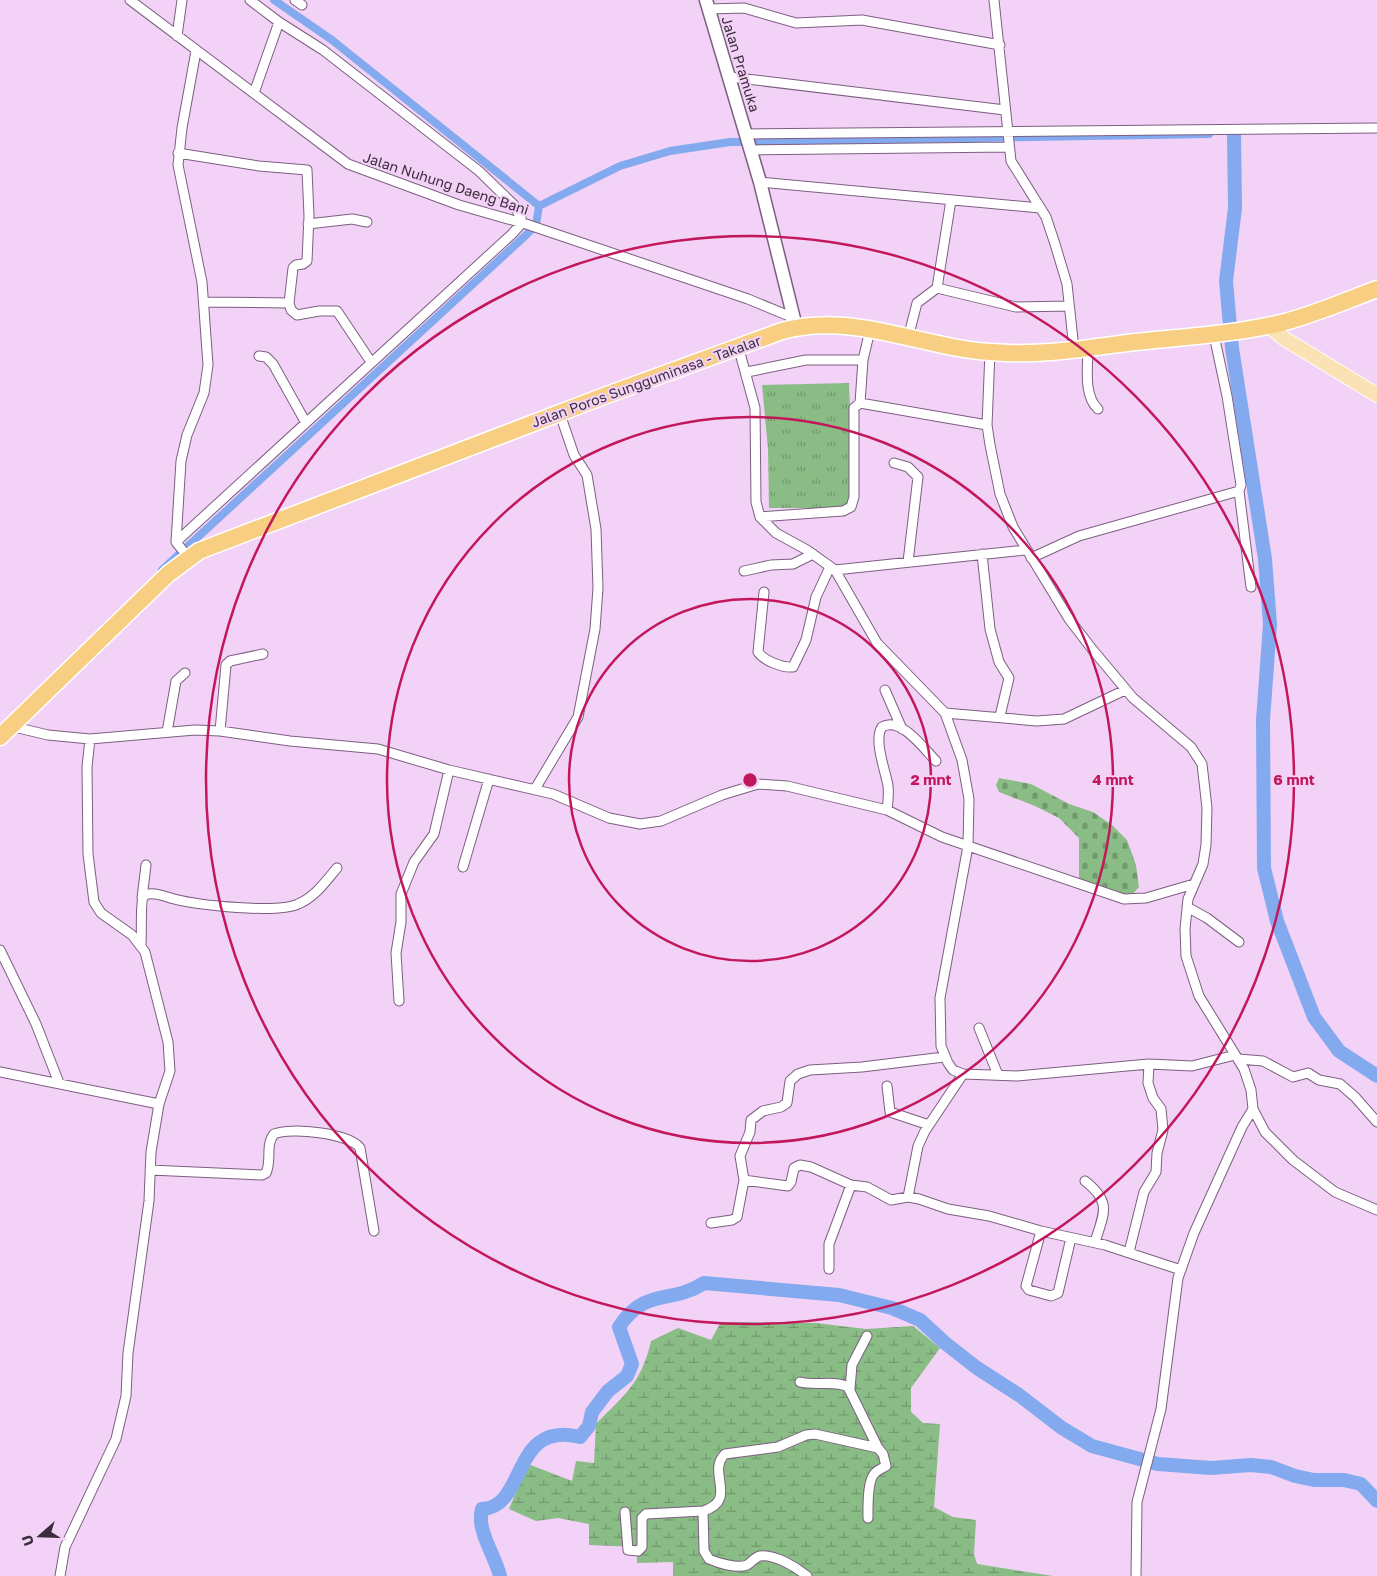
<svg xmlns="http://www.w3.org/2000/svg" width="1377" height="1576" font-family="'Golos Text',sans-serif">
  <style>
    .grass { fill: url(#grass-tufts) }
    .wetland { fill: url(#wetland-marsh) }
    .cemetery { fill: url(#cemetery-stones) }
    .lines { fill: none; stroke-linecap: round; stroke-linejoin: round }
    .canal { stroke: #83a9ef; stroke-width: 8 }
    .river { stroke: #83a9ef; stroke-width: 14 }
    .street-casing { stroke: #7c5f80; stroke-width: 11 }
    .secondary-casing { stroke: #7c5f80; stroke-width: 15 }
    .primary-casing { stroke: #fff; stroke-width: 16 }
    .highway-casing { stroke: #fff; stroke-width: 19 }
    .street { stroke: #fff; stroke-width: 9 }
    .secondary { stroke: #fff; stroke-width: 12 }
    .primary { stroke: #fbe2b4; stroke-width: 14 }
    .highway { stroke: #f8cf82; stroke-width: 16 }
    .ring { fill: none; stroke: #c2185b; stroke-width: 2.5 }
    .labels { text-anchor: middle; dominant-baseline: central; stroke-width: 4; stroke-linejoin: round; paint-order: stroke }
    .street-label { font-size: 14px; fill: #3a2d3c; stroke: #f3d2f7 }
    .centre { fill: #c2185b; stroke: #f3d2f7; stroke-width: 2.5 }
    .ring-label { font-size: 15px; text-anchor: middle; font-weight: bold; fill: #c2185b; stroke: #f3d2f7; stroke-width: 4; stroke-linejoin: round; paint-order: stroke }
  </style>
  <defs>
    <pattern id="grass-tufts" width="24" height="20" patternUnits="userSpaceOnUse" patternTransform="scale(1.25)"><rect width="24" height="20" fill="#8abc85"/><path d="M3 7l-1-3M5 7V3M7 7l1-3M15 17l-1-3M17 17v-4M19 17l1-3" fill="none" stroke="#72996e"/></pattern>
    <pattern id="wetland-marsh" width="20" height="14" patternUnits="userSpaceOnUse" patternTransform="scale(1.25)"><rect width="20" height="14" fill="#8abc85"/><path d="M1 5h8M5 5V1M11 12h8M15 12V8" fill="none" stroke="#72996e"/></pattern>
    <pattern id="cemetery-stones" width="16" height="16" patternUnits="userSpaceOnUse" patternTransform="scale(1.25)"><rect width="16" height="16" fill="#8abc85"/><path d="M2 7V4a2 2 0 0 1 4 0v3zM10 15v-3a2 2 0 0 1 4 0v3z" fill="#72996e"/></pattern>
  </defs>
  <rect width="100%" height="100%" fill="#f3d2f7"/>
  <path class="grass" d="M849,383L854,508H769L768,449L762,385Z"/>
  <path class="wetland" d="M721,1322L816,1323L866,1329L913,1326L940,1348L911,1388V1412L923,1423L940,1424L934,1507L953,1517L976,1520L974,1554L977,1564L1053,1576H673V1562L637,1563V1547L589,1545V1524L558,1518L536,1521L509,1509L528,1464L572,1481L576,1461L594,1463L596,1424C625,1394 641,1384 651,1341L678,1328L711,1340Z"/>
  <path class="cemetery" d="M999,778L1031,784L1069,804L1093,812L1112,825L1127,840L1136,865L1139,887L1132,895L1098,889L1079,883V838L1059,818L1035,806L999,792L996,785Z"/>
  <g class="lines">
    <path class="canal" d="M274,0L332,40L539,206
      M539,206L620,166L670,151L730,142L1209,134
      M162,570L525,236L536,225L539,206"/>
    <path class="river" d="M1234,133L1235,208L1226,281L1232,348L1265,559L1270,624L1263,720L1264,868L1277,921L1314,1017L1339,1051L1377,1076
      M500,1576C495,1555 476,1530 482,1509C527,1508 511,1419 580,1437L589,1426L592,1412L608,1391L627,1376L632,1364L619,1327C645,1287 670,1305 704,1283L839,1295L892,1308L920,1320L945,1343L977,1368L1019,1395L1062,1428L1092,1446L1158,1464L1211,1468L1251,1465L1271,1467L1295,1476L1314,1480H1344L1361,1484L1377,1501"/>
    <g class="street-casing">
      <path id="street" d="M130,0L348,164L459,205L526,224L748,299L794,318
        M295,0L302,5
        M994,0L1011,161L1046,217L1055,244L1067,284L1074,349
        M708,9L744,8L796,23L862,20L1000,45
        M177,36L182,0
        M730,77L1005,110
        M254,93L279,22
        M746,134L1377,128
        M751,150L1008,147
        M178,153L259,166L307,170L309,216L307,261L303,264L296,265L293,268L289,303
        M760,182L1040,208
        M308,224L352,219L367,222
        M937,288L1016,307L1069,306
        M204,302L289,303L291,310L297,315L319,311H337L371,362
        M908,338L917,303L937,288L951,200
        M738,346L755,408L756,502L760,517L776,533L807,550L835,570L877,643L945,713L962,760L969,799L968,846L940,998L941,1046L948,1063L953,1070L963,1074L1017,1076L1149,1064L1192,1066L1235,1055
        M1088,348C1088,367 1083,395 1098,409
        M990,352L987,425L990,445L1000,494L1013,527L1069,619L1092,649L1133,698L1191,747L1202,764L1207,808L1206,845L1203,864L1188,899L1185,929L1186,956L1199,996L1244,1069L1251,1090L1253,1109L1265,1132L1293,1160L1335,1192L1377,1210
        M259,356L266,357L273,364L306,423
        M747,372L806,360H863
        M860,403L863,360L870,330
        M894,463L908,467L918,477L908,562
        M1239,491L1251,587
        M760,517L843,511L851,507L854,497V408L860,403L987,425
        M176,542L512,234L522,223L521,218L514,205L479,171L323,50L279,22L250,0
        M982,554L990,629L999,662L1009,678L1000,716
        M188,557L176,542L181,461L187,435L204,393L208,365L202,282L178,165L182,128L196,51
        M1031,558L1079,536L1239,491L1241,485L1227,396L1214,335
        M835,570L1025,550
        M744,571L771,565L793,564L813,554
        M764,592L758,652C764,661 783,668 793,667L806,640L816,597L830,567
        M885,690L902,729
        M945,713L1037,721L1064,719L1125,690
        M10,726L48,735L90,739L195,730L220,731L290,741L378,749L449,770L553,794L609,818L640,824L661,821L722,795L758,784L787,786L887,810L942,837L1124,899L1146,898L1194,884
        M220,731L226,665L230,661L263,654
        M167,732L176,681L185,673
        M535,789L578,717L595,629L598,588L596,529L587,475L574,455L560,414
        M887,810C888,802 889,794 888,786C886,772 873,740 882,727C901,716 924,749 936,761
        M463,867L489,779
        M142,898L146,865
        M1187,907L1207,918L1239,942
        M141,944C142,935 140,900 144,896C151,890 166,897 174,899C198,905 277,914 298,904C315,897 326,881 337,868
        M0,950L36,1024L59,1083
        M399,1001L396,953L401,922V894L414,862L434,834L449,770
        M979,1028L998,1075
        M1238,1059L1263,1061L1293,1077L1308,1073L1319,1080L1340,1084L1355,1097L1377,1122
        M0,1072L159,1104
        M887,1086L890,1112L929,1125
        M150,1170L262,1175L266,1173C272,1161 265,1145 274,1134C291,1127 349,1133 360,1148L374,1231
        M744,1180L740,1156L750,1132L751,1120L763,1111L781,1107L787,1103L790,1081L798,1074L810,1070L862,1067L944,1057
        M1085,1181C1112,1202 1104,1213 1095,1242
        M908,1197L918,1146L925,1131L963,1074
        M711,1223L732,1220L737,1217L744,1180L788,1186L791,1182L794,1168L800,1165L811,1167L851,1185L867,1187L891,1200L908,1197L919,1199L948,1209L989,1216L1041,1231L1105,1245L1181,1270
        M1041,1231L1026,1286L1029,1290L1051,1296L1058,1293L1071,1238
        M1129,1252L1144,1192L1156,1172L1157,1153L1163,1130L1161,1109L1153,1098L1148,1083L1149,1064
        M829,1269V1244L851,1185
        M800,1382C814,1386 837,1380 848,1387L878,1448
        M850,1389L852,1365L867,1336
        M703,1511C739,1500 706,1472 725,1454L778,1447L806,1435L815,1434L878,1448L883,1454L886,1466C883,1468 879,1469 876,1472C867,1478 868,1508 868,1518
        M625,1512L628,1550L638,1551L642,1547V1518L646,1514L703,1511L704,1551L709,1559C718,1563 737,1569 747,1565C752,1562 755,1557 760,1556C775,1554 796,1567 807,1576
        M60,1576L65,1547L116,1439L126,1396L128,1353L149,1201L151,1152L159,1104L170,1071L168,1042L145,952L132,935L101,913L94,902L88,854L87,767L90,739
        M1136,1576L1137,1502L1161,1409L1178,1278L1194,1233L1242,1127L1253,1109"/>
    </g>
    <g class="secondary-casing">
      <path id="secondary" d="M706,0L760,182L796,327"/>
    </g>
    <g class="primary-casing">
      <path id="primary" d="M1269,326L1285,339L1377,395"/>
    </g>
    <g class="highway-casing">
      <path id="highway" d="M0,737L168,574L199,551L604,396L782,331C851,311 922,348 991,352C1036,356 1082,349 1127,343C1178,337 1230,335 1281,323C1313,315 1345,301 1377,289"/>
    </g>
    <use href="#street" class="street"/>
    <use href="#secondary" class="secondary"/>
    <use href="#primary" class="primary"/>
    <use href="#highway" class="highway"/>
  </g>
  <g class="ring">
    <circle cx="750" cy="780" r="181"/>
    <circle cx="750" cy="780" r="363"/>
    <circle cx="750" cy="780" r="544"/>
  </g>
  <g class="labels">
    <g class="street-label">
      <text transform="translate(741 64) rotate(73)">Jalan Pramuka</text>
      <text transform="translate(446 183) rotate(18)">Jalan Nuhung Daeng Bani</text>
      <text transform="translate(646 381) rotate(-20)">Jalan Poros Sungguminasa - Takalar</text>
    </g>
  </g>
  <circle cx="750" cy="780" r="8" class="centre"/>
  <g class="ring-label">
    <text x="931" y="785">2 mnt</text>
    <text x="1113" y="785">4 mnt</text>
    <text x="1294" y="785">6 mnt</text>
  </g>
  <g transform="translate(40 1536) rotate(250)" stroke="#f3d2f7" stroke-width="4" paint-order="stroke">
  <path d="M0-4L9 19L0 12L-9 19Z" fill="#3a2d3c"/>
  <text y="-8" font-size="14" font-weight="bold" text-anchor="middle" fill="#3a2d3c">U</text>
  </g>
</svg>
